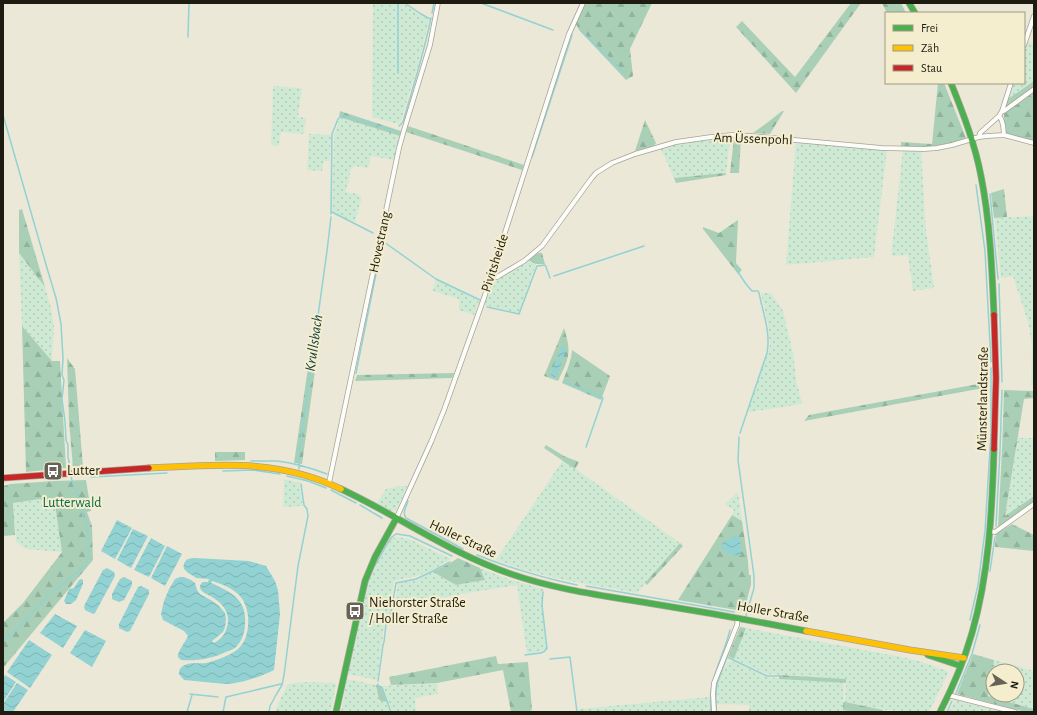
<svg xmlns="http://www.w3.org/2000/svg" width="1037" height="715" font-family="'Alegreya Sans',sans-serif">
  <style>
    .grass { fill: url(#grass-dots); fill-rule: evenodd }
    .forest { fill: url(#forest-firs) }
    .water { fill: url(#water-waves) }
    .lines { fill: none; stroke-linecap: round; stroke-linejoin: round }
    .stream { stroke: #92d2d3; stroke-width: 1.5 }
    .street-casing { stroke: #a6a397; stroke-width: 5.5 }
    .fast-casing { stroke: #a6a397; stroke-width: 7 }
    .slow-casing { stroke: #a6a397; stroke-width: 7 }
    .jam-casing { stroke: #a6a397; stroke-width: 7 }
    .street { stroke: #fcfcf9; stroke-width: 4 }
    .fast { stroke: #4caf50; stroke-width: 5.5 }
    .slow { stroke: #ffc107; stroke-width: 5.5 }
    .jam { stroke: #c62828; stroke-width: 5.5 }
    .labels { text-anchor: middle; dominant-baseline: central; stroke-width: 4; stroke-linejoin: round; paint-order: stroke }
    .street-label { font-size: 14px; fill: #1e1b10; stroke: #f4eecf }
    .poi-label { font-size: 14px; fill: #1e1b10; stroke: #f4eecf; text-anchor: start }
    .park-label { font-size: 14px; fill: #056849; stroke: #f4eecf }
    .water-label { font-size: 15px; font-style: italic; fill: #134043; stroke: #f4eecf }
  </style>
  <defs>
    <pattern id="grass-dots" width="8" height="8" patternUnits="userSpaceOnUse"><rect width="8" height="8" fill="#cfead4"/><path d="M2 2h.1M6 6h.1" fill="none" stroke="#b1c8b5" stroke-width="1.8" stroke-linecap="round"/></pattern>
    <pattern id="forest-firs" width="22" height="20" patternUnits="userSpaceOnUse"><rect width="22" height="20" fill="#a9d0b6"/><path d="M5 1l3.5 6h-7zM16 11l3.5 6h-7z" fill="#91b29b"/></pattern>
    <pattern id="water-waves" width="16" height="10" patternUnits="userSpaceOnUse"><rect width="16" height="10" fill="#92d2d3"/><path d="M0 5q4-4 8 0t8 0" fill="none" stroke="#7db4b4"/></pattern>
  </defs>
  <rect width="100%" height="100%" fill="#ece8d7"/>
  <path class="grass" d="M373,3H403L429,20L419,62L401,120L398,124L372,117Z
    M1027,42L1034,44V81L1008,99L1014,83H1024V51Z
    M273,86L302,88L298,117L306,118L304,134L281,132L279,146L271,145Z
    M340,117L400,136L394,160L371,156L368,168L354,166L350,171L349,183L347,185L346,192L358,194V196L362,197L355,222L332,212L334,136Z
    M309,134L331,135L330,161H324L322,171L307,170Z
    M728,139L730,141L726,175L724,173L674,178L660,147L688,141Z
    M796,141L887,150L874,257L786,265Z
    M903,150L921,151L926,230L934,288L913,291L908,255L891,256Z
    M1034,216V385H1031L1032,348L1029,325L1013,276L1001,278L995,218Z
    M19,253L45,287L51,308L54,326L52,361L22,326Z
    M528,260L536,264L519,313L484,305L489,292L497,280Z
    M436,279L479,301L474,315L459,310V299L433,291Z
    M761,293H771L783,311L793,353L796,379L802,404L750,412L748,411L770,345L768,325Z
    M1018,438H1034V496L1005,516Z
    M563,460L680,543L637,593L564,580L524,570L496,560Z
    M284,479L300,483L303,506L283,507Z
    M401,486H408L396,510L391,511L377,503L386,489Z
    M738,492L742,521L732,515L734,510L725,504Z
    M40,499L55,505L62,552L26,549L16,542L13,502Z
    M396,537L409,539L451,559L431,571L417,576L394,581L389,618L384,626L377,680L347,674L371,573L390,541L391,539Z
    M480,568L508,579L543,589L542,604L546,647C542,654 534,653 527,654L517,585L462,594L394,608L398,583L417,580L433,572L456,585L485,580Z
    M746,628L897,656L919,661L947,671L948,673L929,712L883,710L845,702L846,679L767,674L734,659Z
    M994,660L1034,671V709L988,696ZM993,671H1017V695H993Z
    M730,661H732L766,677L844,683L843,710L855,712H749V705L717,704L718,683L727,662Z
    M347,679L376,685L379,700L382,701L387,702L390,712H341Z
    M304,682L336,683L331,712H276V708L288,684Z
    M437,683L438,694L415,698L416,712H392L383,686Z
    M709,697L710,712H578V709Z
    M955,700L1002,712H949Z"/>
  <path class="forest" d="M585,3H652L630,49L633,76L626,80L579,30L576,24Z
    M851,3H861L796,93L736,27L742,21L795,77Z
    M882,3H901L906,13H887Z
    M1034,81V87L1007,107L1006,106L1008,99Z
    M938,83H944L966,138L951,143L929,147L901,146V142L932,144Z
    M1034,92V142L1005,134L1004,114Z
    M340,111L401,131L400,136L339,117Z
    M782,111H784L770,134L753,133L768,122Z
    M645,120L656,143L654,146L635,151Z
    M408,126L524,165L522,170L406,132Z
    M734,138H741L739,173H730Z
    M724,173L726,175L676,183L674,178Z
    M1004,189L1007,217L994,218L991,193Z
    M22,209L45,287L19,253V210Z
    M738,220L736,263L742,270L738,274L703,229V227L719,233Z
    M538,253H542L545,264H536L528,260Z
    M22,326L52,361H60L66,468L26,472Z
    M564,328C572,353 569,358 558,381L544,376Z
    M311,347L318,349L302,464L294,463Z
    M572,350L610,376L601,400L562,383C566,372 571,362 572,350Z
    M67,358L75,369L83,467L73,468L69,421Z
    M454,373L452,378L355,381L357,375Z
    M989,382V387L804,421L809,415Z
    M1004,390L1034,391V398L1024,399L1005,516L1034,496V501L998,527L1002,450Z
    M546,445L564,456L579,462L575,469L544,448Z
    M215,452H245V460L215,461Z
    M86,480L91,511L87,512L92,526L93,560L3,668V623L23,603L62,552L55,505L40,499L13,503L15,535L3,536V486L11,484L54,481Z
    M732,515L742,521L748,561L749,575H751V584L746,604H744L742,611L678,600Z
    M1012,524L1034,535V551L995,547L996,534Z
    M680,543L683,546L647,585L645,583Z
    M458,558L480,568L485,580L456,585L433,572L452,562Z
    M740,627L746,628L734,659L728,656Z
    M973,654L994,660L988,696L1034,709V712H1025L957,694Z
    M496,656L498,664L528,662L532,710L527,712H511L503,670L437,683L391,685L389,677Z
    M779,675L846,679V683L779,679Z
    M376,685L381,686L387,702L382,701L379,700Z
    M843,702H845L883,710L882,712H855L843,710Z"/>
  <path class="water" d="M562,346H564L566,350L563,358L562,359L557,356Z
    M556,359L562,362L557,375L554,378L551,377V375Z
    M117,520L132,528L115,559L101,551Z
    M133,529L148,536L131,568L117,560Z
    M736,536L740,538L741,554L740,556C733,556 726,552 721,548L723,542Z
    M151,538L165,546L149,577L134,570Z
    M167,546L182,554L165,586L151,578Z
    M195,558L249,561L266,566L275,581L278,590L280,614L274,670C260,677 240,684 225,684C212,683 198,681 184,680L179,674C179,670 180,667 185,665C191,662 199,664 206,663C215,661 231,655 238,649C251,638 252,608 239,595C232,588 222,584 212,581L211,583C231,592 247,599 245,624C245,632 242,641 236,647C234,649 229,651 226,652C211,659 197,661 181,660C180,659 179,658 178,657C176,654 186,641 188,636L184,631L163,620L161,614L164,601L169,589L175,579L180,577H184L191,580L195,583L197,590L200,594L214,602L219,606L225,613L226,619L225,627L223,632L212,641L214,643C221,639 225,635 227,627C231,613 223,604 212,597C209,595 203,593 201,590C199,587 200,584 203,582H208L209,579L196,578C193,575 188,574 185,570C182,567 184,561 188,559C191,558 193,558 195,558Z
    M107,568L114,572L115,576L95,613L93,614L85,610L84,606L103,570Z
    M124,577L132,581V585L124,600L119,602L112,599V594L120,579Z
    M81,579L83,580V584L76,600L71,604H66L64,601L69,589L74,588L79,580Z
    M141,586L149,590V594L130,631L127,632L119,628V624L138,587Z
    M55,614L77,626L63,648L40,633Z
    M85,630L106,641L92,667L70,653Z
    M29,640L52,655L30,688L7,672Z
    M5,675L16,682L3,702V678Z
    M17,683L28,690L13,712H3V704Z"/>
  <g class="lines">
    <path class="stream" d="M405,3L421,14L430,19
      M481,3L553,30
      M432,13L434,3
      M581,31L625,73
      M188,37L189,3
      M398,73V3
      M3,115L47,268L56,298L61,324L63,358L62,375L64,380L62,399L65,421L66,440L68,445V457L71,471
      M399,126L403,122C413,87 424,53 431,18
      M532,157L572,35
      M976,185L985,251L991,362
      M990,194L998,279
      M332,212L373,233
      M331,214L332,134L338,119L342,115L396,131
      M384,242L436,279L480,300
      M736,269L746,284L752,291H758L759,293C763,313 771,333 767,353L740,433
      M554,276L644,246
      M999,284L1002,382
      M487,307L519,314L537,266L545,265L546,267L550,278
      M356,373L381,249
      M565,382L603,398L586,447
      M739,437L738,460L754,576V588L746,616
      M251,461C260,461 268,461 277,461C294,463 311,468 327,474
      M299,469V453L327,251L331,217
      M223,471L253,470L280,474
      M287,476L308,481L326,488
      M91,477L167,473
      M331,490L356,503
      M408,501C406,507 402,513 406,518L463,549
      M360,505L382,518
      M996,526L1000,451L1002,390
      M397,534L410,536L452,556
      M477,555C510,568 543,578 577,585
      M374,567L389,541L392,537L396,534
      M990,571L995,537
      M586,586L734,612
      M365,592L369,578
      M543,592L542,605L547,649
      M970,620L978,585L985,531L991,433V368
      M3,641L12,634L48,596L85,566L87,562L88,557V527L82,513L80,502L72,481L71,475
      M525,655L541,653L545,651L546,648
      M550,659L570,657L577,712
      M378,681L383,645L384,642L386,624L390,618L396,583L416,579L431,572L450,562
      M378,684V687H382L391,712
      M956,693L972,654L980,625
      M190,694L218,697
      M187,712L192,695
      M223,712L226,697L281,684
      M269,712L270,706L276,695L282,685L284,675L298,566L308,516L307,509L304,505L301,484
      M711,712C710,701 710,691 713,681C718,663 726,647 730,630
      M716,712V695L717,684L727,657L767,676H779
      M947,712L952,701"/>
    <g class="street-casing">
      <path id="street" d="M1024,45L1034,16
        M1002,111H1004L1034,89
        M999,116C1004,121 1003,128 1004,135
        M979,137L980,133L999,116L1002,111L1011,83
        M491,276L497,277L524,261L542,246L591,179L596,173L612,163L635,154L676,142L711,137L732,135L751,136L882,148L924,149L937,148L952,145L979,137L987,136L1004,135L1034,143
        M329,483L399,148L404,130L430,45L438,3
        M396,519L431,442L444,410L484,298L561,58L569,34L583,3
        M990,531L995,532L1034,504
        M948,695L1015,712
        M714,712L713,694L714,683L737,625L738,618"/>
    </g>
    <g class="fast-casing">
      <path id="fast" d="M909,3L915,13
        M951,83C963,113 975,144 981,176C990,221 992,269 994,315
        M341,489C399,516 451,554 511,574C557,590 606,596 654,604C704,612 755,621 806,631
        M928,655L961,666
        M336,712L365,581L375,557L396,519
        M940,712C953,687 964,661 972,633C989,574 992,511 994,449"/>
    </g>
    <g class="slow-casing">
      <path id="slow" d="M149,468C218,465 276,458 341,489
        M806,631L910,650L964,658"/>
    </g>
    <g class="jam-casing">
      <path id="jam" d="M994,449L996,378L994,315
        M3,478L149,468"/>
    </g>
    <use href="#street" class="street"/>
    <use href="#fast" class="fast"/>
    <use href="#slow" class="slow"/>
    <use href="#jam" class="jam"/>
  </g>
  <defs>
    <g id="bus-square" transform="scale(1)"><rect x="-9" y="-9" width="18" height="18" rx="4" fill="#666356" stroke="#f4eecf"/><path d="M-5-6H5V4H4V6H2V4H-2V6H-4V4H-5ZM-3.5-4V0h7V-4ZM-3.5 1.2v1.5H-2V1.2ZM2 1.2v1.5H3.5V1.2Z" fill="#fff"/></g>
  </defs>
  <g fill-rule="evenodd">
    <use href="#bus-square" x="53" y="471"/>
    <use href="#bus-square" x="355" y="611"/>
  </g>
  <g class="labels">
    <g class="street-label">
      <text transform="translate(753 139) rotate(2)">Am Üssenpohl</text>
      <text transform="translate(380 242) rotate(-78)">Hovestrang</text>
      <text transform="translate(495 263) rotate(-72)">Pivitsheide</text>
      <text transform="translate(983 399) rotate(-89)">Münsterlandstraße</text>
      <text transform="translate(463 539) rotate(25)">Holler Straße</text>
      <text transform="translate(773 612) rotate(10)">Holler Straße</text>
    </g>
    <g class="poi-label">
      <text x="67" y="471">Lutter</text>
      <text x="369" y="603">Niehorster Straße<tspan x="369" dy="16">/ Holler Straße</tspan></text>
    </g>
    <g class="park-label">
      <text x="72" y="503">Lutterwald</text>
    </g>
    <g class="water-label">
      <text transform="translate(314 343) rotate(-82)">Krullsbach</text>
    </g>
  </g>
  <rect width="1037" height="715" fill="none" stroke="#1e1b10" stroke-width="8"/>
  <rect x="885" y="12" width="140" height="72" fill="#f4eecf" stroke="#9e9a83"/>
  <rect x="893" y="25" width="20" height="6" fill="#4caf50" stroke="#9e9a83"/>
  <text x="921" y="32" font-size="12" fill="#1e1b10">Frei</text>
  <rect x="893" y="45" width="20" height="6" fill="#ffc107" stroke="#9e9a83"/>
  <text x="921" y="52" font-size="12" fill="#1e1b10">Zäh</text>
  <rect x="893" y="65" width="20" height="6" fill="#c62828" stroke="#9e9a83"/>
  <text x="921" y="72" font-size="12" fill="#1e1b10">Stau</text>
  <g transform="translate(1005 683) rotate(102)"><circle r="19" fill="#f4eecf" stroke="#9e9a83"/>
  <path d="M0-3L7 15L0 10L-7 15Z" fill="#666356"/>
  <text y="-6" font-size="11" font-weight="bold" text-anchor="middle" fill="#1e1b10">N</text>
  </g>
</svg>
